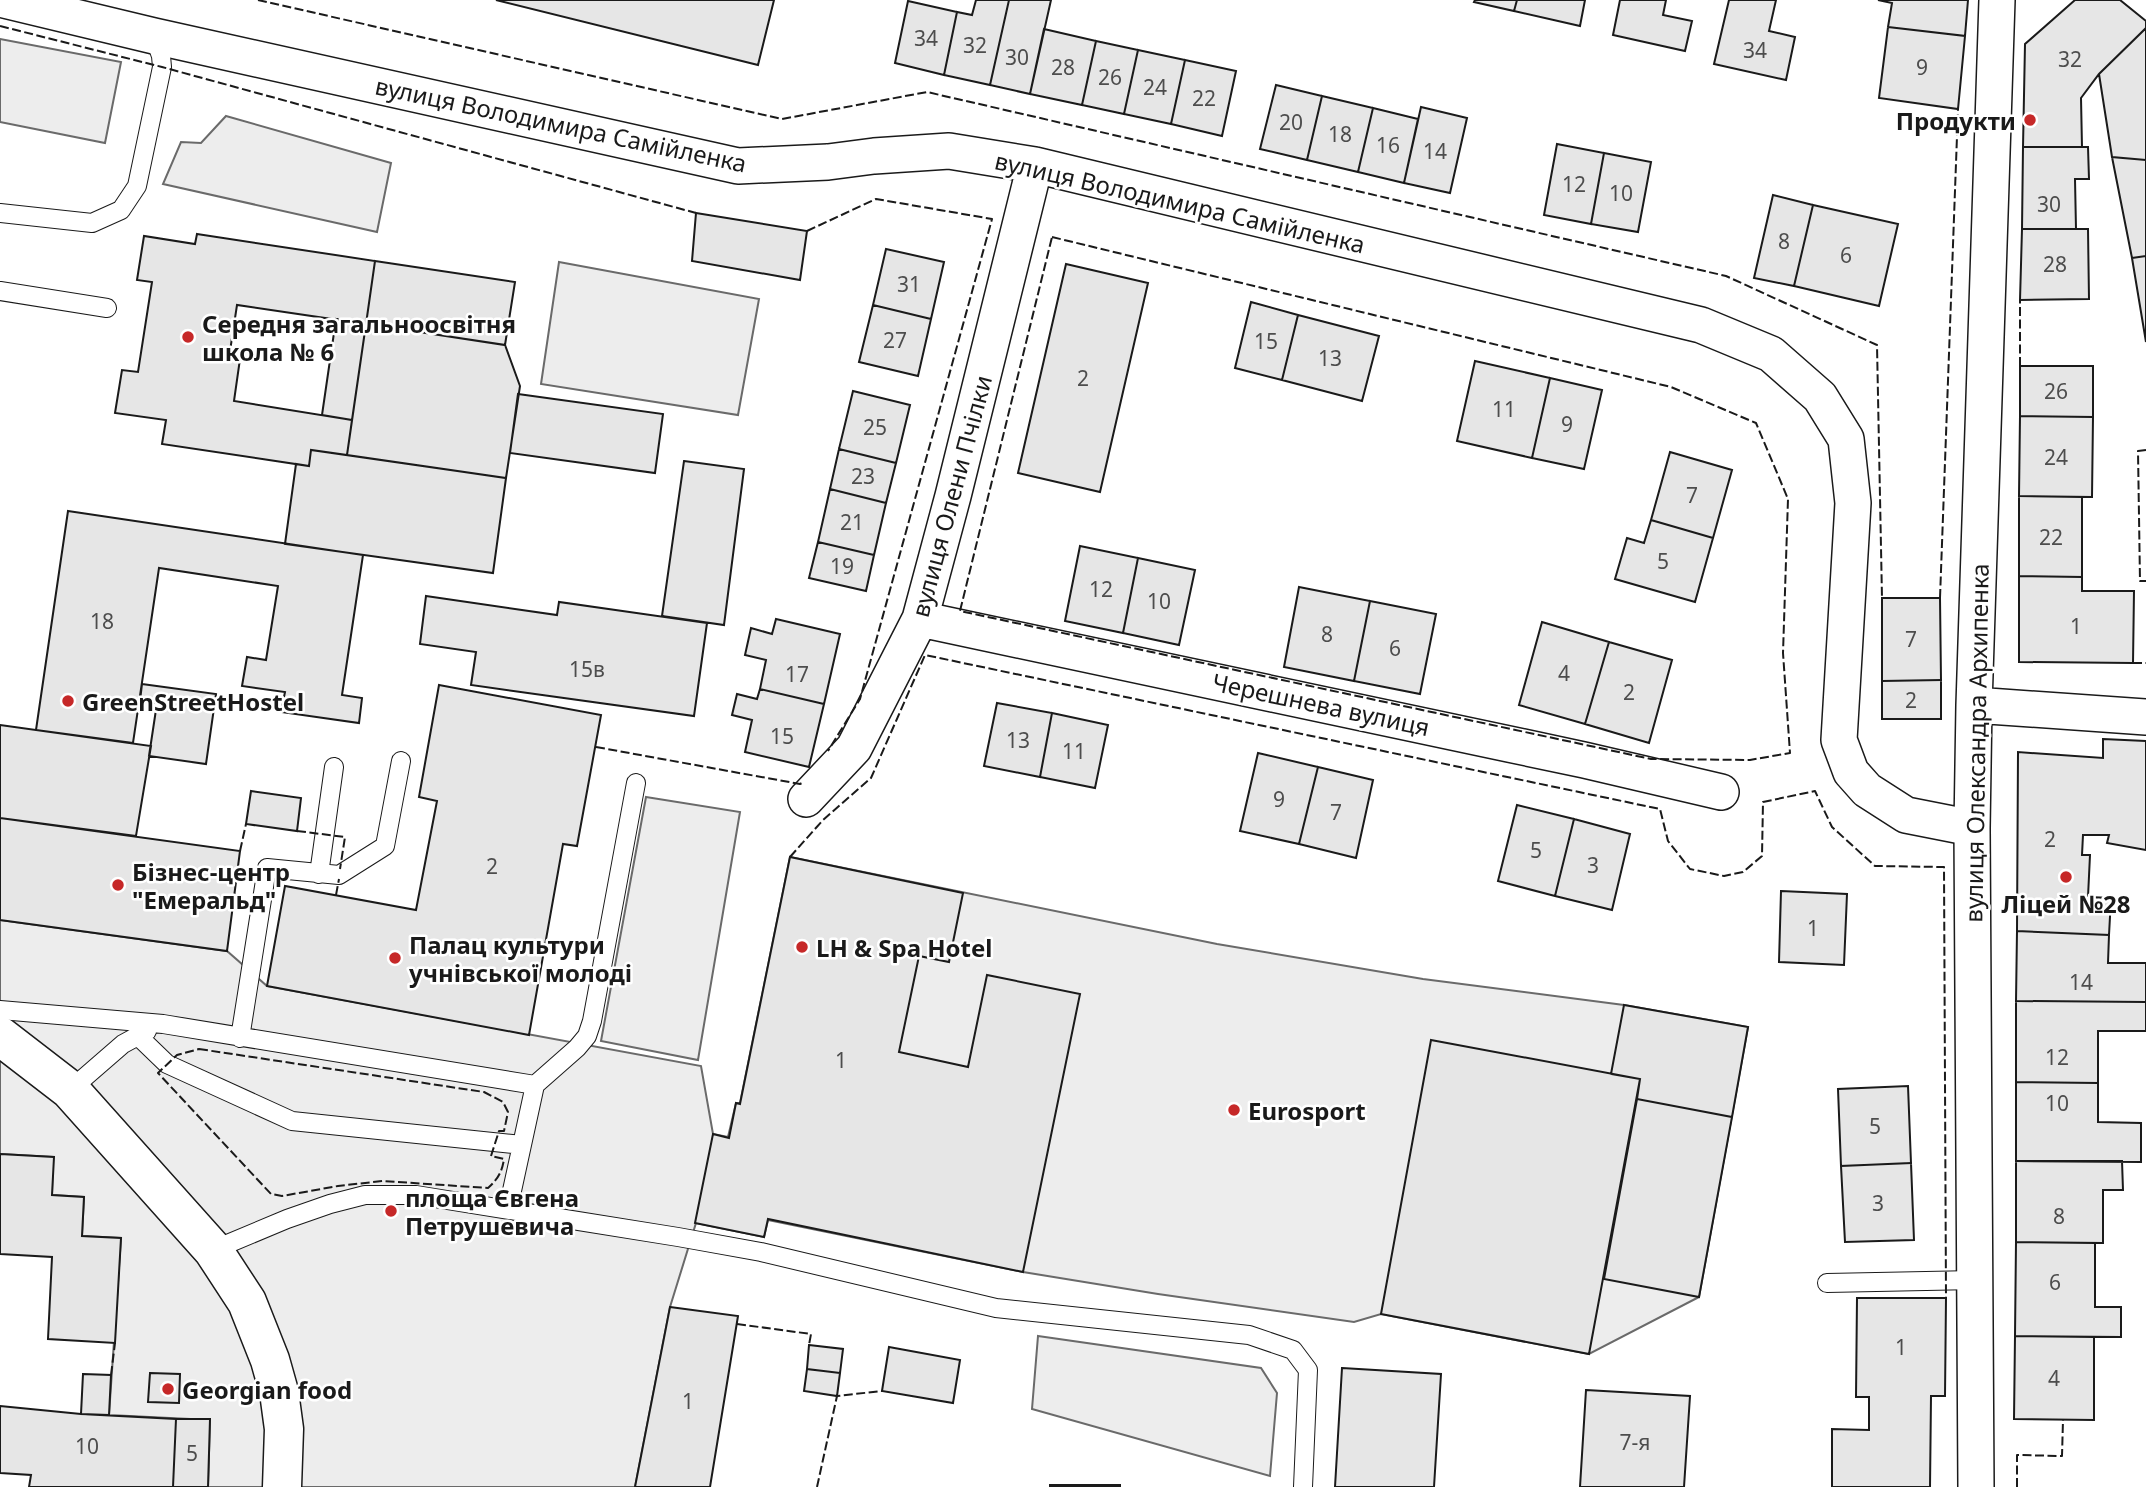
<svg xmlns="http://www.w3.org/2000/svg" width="2146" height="1487" font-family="'Noto Sans',sans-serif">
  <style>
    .built { fill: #ededed; stroke: #6a6a6a; stroke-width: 2 }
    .building { fill: #e6e6e6; stroke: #1a1a1a; stroke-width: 2 }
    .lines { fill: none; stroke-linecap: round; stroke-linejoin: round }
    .lane-casing { stroke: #1a1a1a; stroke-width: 20 }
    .street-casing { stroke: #1a1a1a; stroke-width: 38 }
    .primary-casing { stroke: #1a1a1a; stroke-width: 41 }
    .lane { stroke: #fff; stroke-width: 18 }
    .street { stroke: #fff; stroke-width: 35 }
    .primary { stroke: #fff; stroke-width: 38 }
    .fence { stroke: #1a1a1a; stroke-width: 2; stroke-dasharray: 9 3.5; stroke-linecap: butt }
    .poi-dot { fill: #c62828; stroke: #fff; stroke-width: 2.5 }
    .labels { text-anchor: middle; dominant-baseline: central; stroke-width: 5; stroke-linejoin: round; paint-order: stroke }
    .number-label { font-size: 21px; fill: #4d4d4d }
    .poi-label { font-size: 24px; font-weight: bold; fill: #1a1a1a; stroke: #fff; text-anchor: start }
    .street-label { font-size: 24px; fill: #1a1a1a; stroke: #fff }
  </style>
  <rect width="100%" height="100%" fill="#fff"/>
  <path class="built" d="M0,39L121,62L105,143L0,122Z
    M226,116L391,163L377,232L163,184L181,142L201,143Z
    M559,262L759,299L738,415L541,384Z
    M646,797L740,812L698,1060L601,1041Z
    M790,857L1217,944L1423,979L1624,1005L1748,1027L1699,1297L1589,1354L1381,1314L1354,1322L1158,1294L1023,1272L768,1220L764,1237L696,1223L670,1307L635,1487H208L210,1420L109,1415L121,1238L82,1236L84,1197L52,1195L53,1157L0,1154V920L227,951L267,986L701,1066L713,1134L728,1137L736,1103H740Z
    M1038,1336L1261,1368L1277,1393L1270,1476L1032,1409Z"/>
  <path class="building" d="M496,0H774L758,65Z
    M976,0H1009L990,85L944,75L957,12L972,15Z
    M1009,0H1051L1030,94L990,85Z
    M1475,0H1517L1514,11L1474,2Z
    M1517,0H1585L1580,26L1514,11Z
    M1620,0H1666L1663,15L1692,21L1685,51L1613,35Z
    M1729,0H1776L1769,31L1795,37L1786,80L1714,64Z
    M1878,0H1968L1965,36L1888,27L1892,3Z
    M2075,0H2120L2146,21V28L2099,74L2081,98L2082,147H2023L2025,44Z
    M908,1L957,12L944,75L895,63Z
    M1888,27L1965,36L1958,109L1879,98Z
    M2146,28V160L2112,157L2099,74Z
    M1044,29L1096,41L1082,105L1030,94Z
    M1096,41L1138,50L1124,114L1082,105Z
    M1138,50L1185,60L1171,124L1124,114Z
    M1185,60L1236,71L1222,136L1171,124Z
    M1276,85L1322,96L1307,160L1260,149Z
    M1322,96L1373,108L1358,172L1307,160Z
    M1421,107L1467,118L1450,193L1404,183Z
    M1373,108L1418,119L1404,183L1358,172Z
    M1557,144L1604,153L1591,224L1544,215Z
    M2023,147H2088L2089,179H2075L2076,229H2022Z
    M1604,153L1651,162L1638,232L1591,224Z
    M2112,157L2146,160V256L2132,258Z
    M1773,195L1813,205L1794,286L1754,278Z
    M1813,205L1898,224L1879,306L1794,286Z
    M696,213L807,231L800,280L692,261Z
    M2022,229H2088L2089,299L2020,300Z
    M197,234L375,261L366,324L237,305L230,351L241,352L234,401L352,420L347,455L311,450L309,466L162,444L166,420L115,413L122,370L138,372L152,282L137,280L144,236L195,244Z
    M886,249L944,262L931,319L873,305Z
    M2146,256V342L2132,258Z
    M375,261L515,282L505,345L366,324Z
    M1066,264L1148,283L1100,492L1018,473Z
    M1251,302L1298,315L1282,380L1235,368Z
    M873,305L931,319L918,376L859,362Z
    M1298,315L1379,336L1362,401L1282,380Z
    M336,319L366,324L352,420L322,415Z
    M366,324L505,345L520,386L506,478L347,455Z
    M1475,361L1550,378L1532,458L1457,441Z
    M2020,366H2093V417L2020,416Z
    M1550,378L1602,390L1584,469L1532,458Z
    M853,391L910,405L896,463L839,449Z
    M518,394L663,414L655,473L510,453Z
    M2020,416L2093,417L2092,497L2019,496Z
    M839,449L896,463L886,503L830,489Z
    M311,450L506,478L493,573L285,544L296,464L309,466Z
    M1670,452L1732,470L1713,538L1651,520Z
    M684,461L744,469L724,625L662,616Z
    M830,489L886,503L874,555L818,542Z
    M2019,496L2082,497V577L2019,576Z
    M68,511L363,555L342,695L362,698L359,723L281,712L285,692L242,686L247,657L266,660L278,586L159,568L133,743L36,730Z
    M1651,520L1713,538L1695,602L1615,579L1627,538L1644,543Z
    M818,542L874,555L866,591L809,578Z
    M1080,546L1138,558L1123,633L1065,621Z
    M1138,558L1195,570L1179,645L1123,633Z
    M2019,576L2082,577V591H2134L2133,663L2019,662Z
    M1299,587L1370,601L1354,681L1284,667Z
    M426,596L557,615L559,602L707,623L694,716L471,685L476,652L420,644Z
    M1882,598H1940L1941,680L1882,681Z
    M1370,601L1436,614L1420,694L1354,681Z
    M776,619L840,634L824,704L760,689L766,660L745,655L751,628L772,634Z
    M1542,622L1609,642L1585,724L1519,705Z
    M1609,642L1672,660L1649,743L1585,724Z
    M1941,680V719H1882V681Z
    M142,684L216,694L206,764L149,756L157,703L140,701Z
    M439,685L601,715L577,846L563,844L529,1035L267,986L285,886L416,910L437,801L419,797Z
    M760,689L824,704L809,767L745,752L752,720L732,715L737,694L757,699Z
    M997,703L1052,713L1040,777L984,766Z
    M1052,713L1108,725L1095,788L1040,777Z
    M0,725L151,746L136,836L0,818Z
    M2103,739L2146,741V850L2107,843L2109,835H2083L2082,855H2090L2088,897L2111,898L2109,935L2017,931L2018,752L2103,758Z
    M1258,753L1318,767L1299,844L1240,831Z
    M1318,767L1373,780L1356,858L1299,844Z
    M251,791L301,798L297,831L246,824Z
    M1517,805L1574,819L1555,896L1498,881Z
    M0,818L240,851L227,951L0,920Z
    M1574,819L1630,834L1612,910L1555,896Z
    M790,857L963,893L949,962L919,956L899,1052L968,1067L987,975L1080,994L1023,1272L768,1219L764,1237L695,1223L713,1134L729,1138L736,1103L740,1104Z
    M1781,891L1847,894L1844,965L1779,962Z
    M2017,931L2109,935L2108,963H2146V1002L2016,1001Z
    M2016,1001L2146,1002V1031H2098V1083L2016,1082Z
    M1624,1005L1748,1027L1732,1117L1637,1099L1640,1079L1611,1074Z
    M1431,1040L1640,1079L1589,1354L1381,1314Z
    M2016,1082L2098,1083V1122L2141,1123V1162L2016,1161Z
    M1908,1086L1911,1163L1841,1166L1838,1089Z
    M1637,1099L1732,1117L1699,1297L1604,1279Z
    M0,1154L54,1157L52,1195L84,1197L82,1236L121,1238L115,1343L48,1339L52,1257L0,1254Z
    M2016,1161H2122L2123,1190H2103V1243L2016,1242Z
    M1911,1163L1914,1240L1845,1242L1841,1166Z
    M2016,1242L2095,1243V1307H2121V1337L2015,1336Z
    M1857,1298H1946L1945,1396H1931L1930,1487H1832V1429L1869,1430V1397H1856Z
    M670,1307L738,1316L710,1487H635Z
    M2015,1336L2094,1337V1420L2014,1419Z
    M809,1345L843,1349L840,1373L807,1369Z
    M889,1347L960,1360L953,1403L882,1391Z
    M1342,1368L1441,1374L1434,1487H1335Z
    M807,1369L840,1373L837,1396L804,1391Z
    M150,1373L180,1374L179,1403L148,1402Z
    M83,1374L111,1375L109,1415L81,1414Z
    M1586,1390L1690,1396L1684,1487H1580Z
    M0,1406L81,1414L176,1419L173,1487H29L31,1475L0,1473Z
    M176,1419H210L208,1487H173Z
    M1050,1485H1120V1487H1050Z"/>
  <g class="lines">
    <g class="lane-casing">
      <path id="lane" d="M0,213L92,223L121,210L137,186L162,67L161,56L154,36
        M0,291L107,308
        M319,874L334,767
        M0,1010L163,1024L535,1085
        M138,1036L167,1064L292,1121L522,1145
        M240,1038L267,868L339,875L385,846L401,761
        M70,1090L123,1044L147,1031
        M508,1209L535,1085L577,1048L587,1036L592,1021L636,783
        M213,1250L287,1219L330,1204L365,1195H416L678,1237L761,1252L996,1308L1249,1335L1293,1350L1308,1370L1303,1487
        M1827,1283L1975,1280"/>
    </g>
    <g class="street-casing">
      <path id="street" d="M4,0L154,36L738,166L828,162L874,156L949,151L1035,165L1701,325L1771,354L1820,397L1846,439L1853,503L1839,740L1851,772L1867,790L1906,815L1972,828
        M920,619L1584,760L1721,792
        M1974,705L2146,717
        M806,799L854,748L920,619L953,496L1035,165
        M1976,1487L1972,828L1974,705L1997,0"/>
    </g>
    <g class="primary-casing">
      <path id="primary" d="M0,1036L70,1090L213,1250L247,1302L270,1360L279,1392L284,1429L282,1487"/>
    </g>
    <use href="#lane" class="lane"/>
    <use href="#street" class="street"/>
    <use href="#primary" class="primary"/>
    <path class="fence" d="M258,0L782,119L927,92L1726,276L1877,345L1882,598
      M0,26L162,67L696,213
      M807,231L876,199L992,219L860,699L828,751
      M1052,237L1671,387L1756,423L1788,499L1783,653L1790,753L1750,760L1651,759L960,611Z
      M2020,366V300
      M2146,450L2138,451L2140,581H2146
      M1940,598L1958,109
      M2133,663H2146
      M596,747L800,784L802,783
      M297,831L345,837L340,869
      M240,851L246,824
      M790,857L823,820L871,778L925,655L1660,809L1668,841L1690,869L1724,876L1743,872L1762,856L1763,802L1815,791L1832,827L1875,866L1944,867L1946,1298
      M336,895L339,879
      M199,1049L484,1092L503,1102L508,1112L504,1131H499L491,1156L504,1159C502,1172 498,1179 488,1188L383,1181L338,1186L282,1196L271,1194L158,1073L177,1055Z
      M737,1324L811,1334L809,1345
      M111,1375L115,1343
      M817,1487L837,1396L882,1391
      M2017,1487V1455L2062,1456L2063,1420"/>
  </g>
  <g class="poi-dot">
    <circle cx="2030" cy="120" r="7"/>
    <circle cx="188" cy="337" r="7"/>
    <circle cx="68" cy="701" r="7"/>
    <circle cx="2066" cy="877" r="7"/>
    <circle cx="118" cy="885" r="7"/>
    <circle cx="802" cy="947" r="7"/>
    <circle cx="395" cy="958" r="7"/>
    <circle cx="1234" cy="1110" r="7"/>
    <circle cx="391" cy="1211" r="7"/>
    <circle cx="168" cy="1389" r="7"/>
  </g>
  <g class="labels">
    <g class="number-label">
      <text x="926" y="38">34</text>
      <text x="975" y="45">32</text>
      <text x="1755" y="50">34</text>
      <text x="1017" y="57">30</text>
      <text x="2070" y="59">32</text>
      <text x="1063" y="67">28</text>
      <text x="1922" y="67">9</text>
      <text x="1110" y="77">26</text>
      <text x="1155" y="87">24</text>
      <text x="1204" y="98">22</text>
      <text x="1291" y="122">20</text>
      <text x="1340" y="134">18</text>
      <text x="1388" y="145">16</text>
      <text x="1435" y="151">14</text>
      <text x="1574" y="184">12</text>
      <text x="1621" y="193">10</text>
      <text x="2049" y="204">30</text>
      <text x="1784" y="241">8</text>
      <text x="1846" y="255">6</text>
      <text x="2055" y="264">28</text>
      <text x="909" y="284">31</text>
      <text x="895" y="340">27</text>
      <text x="1266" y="341">15</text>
      <text x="1330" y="358">13</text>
      <text x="1083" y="378">2</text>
      <text x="2056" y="391">26</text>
      <text x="1504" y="409">11</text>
      <text x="1567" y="424">9</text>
      <text x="875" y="427">25</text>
      <text x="2056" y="457">24</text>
      <text x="863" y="476">23</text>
      <text x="1692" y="495">7</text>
      <text x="852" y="522">21</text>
      <text x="2051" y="537">22</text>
      <text x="1663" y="561">5</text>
      <text x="842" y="566">19</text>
      <text x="1101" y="589">12</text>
      <text x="1159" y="601">10</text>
      <text x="102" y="621">18</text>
      <text x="2076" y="626">1</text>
      <text x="1327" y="634">8</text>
      <text x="1911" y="639">7</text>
      <text x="1395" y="648">6</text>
      <text x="587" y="669">15в</text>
      <text x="1564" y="673">4</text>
      <text x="797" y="674">17</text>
      <text x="1629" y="692">2</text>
      <text x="1911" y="700">2</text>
      <text x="782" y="736">15</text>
      <text x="1018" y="740">13</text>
      <text x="1074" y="751">11</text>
      <text x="1279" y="799">9</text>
      <text x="1336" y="812">7</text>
      <text x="2050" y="839">2</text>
      <text x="1536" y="850">5</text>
      <text x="1593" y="865">3</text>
      <text x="492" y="866">2</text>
      <text x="1813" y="928">1</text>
      <text x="2081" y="982">14</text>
      <text x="2057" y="1057">12</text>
      <text x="841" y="1060">1</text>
      <text x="2057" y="1103">10</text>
      <text x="1875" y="1126">5</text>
      <text x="1878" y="1203">3</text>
      <text x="2059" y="1216">8</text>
      <text x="2055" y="1282">6</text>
      <text x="1901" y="1347">1</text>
      <text x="2054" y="1378">4</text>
      <text x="688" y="1401">1</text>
      <text x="1635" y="1442">7-я</text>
      <text x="87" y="1446">10</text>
      <text x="192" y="1453">5</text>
    </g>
    <g class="poi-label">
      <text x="2016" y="120" text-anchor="end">Продукти</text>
      <text x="202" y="323">Середня загальноосвітня<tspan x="202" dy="28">школа № 6</tspan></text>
      <text x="82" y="701">GreenStreetHostel</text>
      <text x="132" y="871">Бізнес-центр<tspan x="132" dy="28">"Емеральд"</tspan></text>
      <text x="2066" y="903" text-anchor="middle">Ліцей №28</text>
      <text x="409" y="944">Палац культури<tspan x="409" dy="28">учнівської молоді</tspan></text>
      <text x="816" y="947">LH &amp; Spa Hotel</text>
      <text x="1248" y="1110">Eurosport</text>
      <text x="405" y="1197">площа Євгена<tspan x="405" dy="28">Петрушевича</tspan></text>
      <text x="182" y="1389">Georgian food</text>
    </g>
    <g class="street-label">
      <text transform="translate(561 124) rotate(12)">вулиця Володимира Самійленка</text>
      <text transform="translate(1180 202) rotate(13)">вулиця Володимира Самійленка</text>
      <text transform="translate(951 496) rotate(-75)">вулиця Олени Пчілки</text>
      <text transform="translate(1321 704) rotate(12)">Черешнева вулиця</text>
      <text transform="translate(1976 743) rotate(-89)">вулиця Олександра Архипенка</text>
    </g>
  </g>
</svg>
